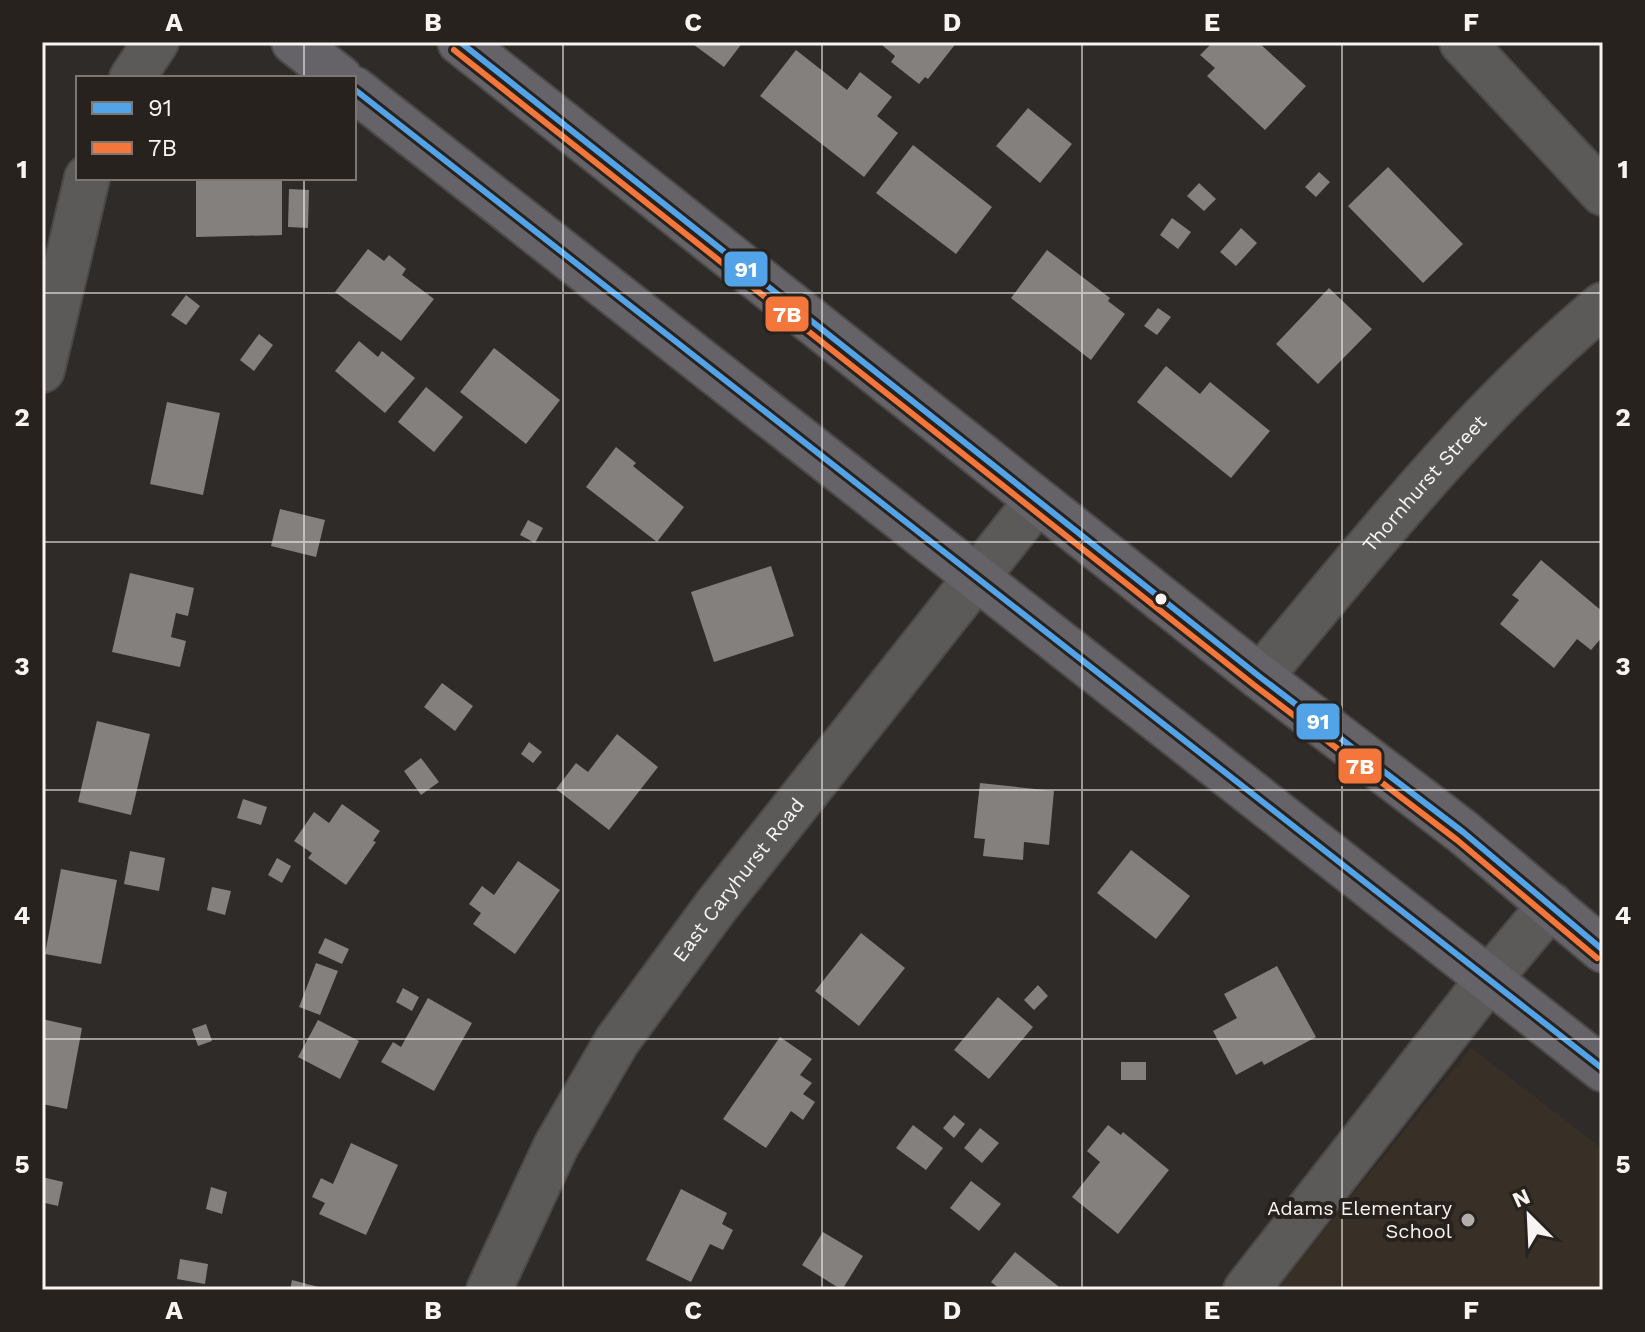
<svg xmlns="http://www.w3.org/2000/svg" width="1645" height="1332" font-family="'Work Sans',sans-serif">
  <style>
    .built { fill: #382f27 }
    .building { fill: #83807e }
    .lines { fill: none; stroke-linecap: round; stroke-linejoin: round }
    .street-casing { stroke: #4b4947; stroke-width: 48 }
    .primary-casing { stroke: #4b4947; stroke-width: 48 }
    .street { stroke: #5c5a59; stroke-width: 44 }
    .primary { stroke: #656268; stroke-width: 44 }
    .bus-1-casing { stroke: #27221d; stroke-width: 12 }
    .bus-2-casing { stroke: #27221d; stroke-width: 12 }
    .bus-1 { stroke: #53a3e8; stroke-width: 6 }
    .bus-2 { stroke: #f5763a; stroke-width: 6 }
    .grid { fill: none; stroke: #f8f4f1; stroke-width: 2; stroke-opacity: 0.55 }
    .bus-dot { fill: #f8f4f1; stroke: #27221d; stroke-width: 3 }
    .poi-dot { fill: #b1aeab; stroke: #27221d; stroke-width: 3 }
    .labels { text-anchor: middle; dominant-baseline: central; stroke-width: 8; stroke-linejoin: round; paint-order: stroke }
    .street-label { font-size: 20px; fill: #f8f4f1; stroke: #27221d }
    .poi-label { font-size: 20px; fill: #f8f4f1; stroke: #27221d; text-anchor: end }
    .line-badge { stroke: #27221d; stroke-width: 3 }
    .badge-label { font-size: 22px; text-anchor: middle; font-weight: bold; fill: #fff }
    .neatline { fill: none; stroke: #f8f4f1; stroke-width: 3 }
    .grid-label { font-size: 26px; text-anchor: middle; font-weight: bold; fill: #f8f4f1 }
  </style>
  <rect width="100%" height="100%" fill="#2e2b29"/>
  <path class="built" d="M1471,1048L1603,1149V1290H1276Z"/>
  <path class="building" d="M690,42H743L724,67Z
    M885,42H957L928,79L925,77L919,84L891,62L895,56L882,45Z
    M1213,42H1258L1306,86L1265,130L1207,76L1215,68L1200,55Z
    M796,50L847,90L860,72L892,97L877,116L898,133L864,177L760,96Z
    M1028,108L1072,144L1040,183L996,146Z
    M913,145L992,207L956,254L876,193Z
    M1388,167L1463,244L1423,283L1348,206Z
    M1319,172L1330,182L1316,197L1305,187Z
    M196,179L282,180V235L196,237Z
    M1199,183L1216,199L1204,211L1187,196Z
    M289,189L309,190L308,228L288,227Z
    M1172,218L1191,232L1178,249L1160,235Z
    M1241,228L1257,243L1236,266L1220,252Z
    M368,249L384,261L389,255L406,269L402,275L434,299L401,341L335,292Z
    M1047,250L1110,298L1108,301L1125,314L1091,360L1011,298Z
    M1329,288L1372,329L1318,384L1276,344Z
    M186,295L200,306L186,325L171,315Z
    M1158,308L1171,317L1157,335L1144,326Z
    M259,334L273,345L254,371L240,360Z
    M359,341L378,357L382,351L415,378L385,413L335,371Z
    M494,348L560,400L526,444L460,392Z
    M1166,366L1200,394L1210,382L1270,431L1231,478L1137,402Z
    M426,387L463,417L434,452L398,422Z
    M167,402L220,413L203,495L150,484Z
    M616,447L636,463L633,466L684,507L657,542L586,487Z
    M280,509L325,520L316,557L271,546Z
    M528,520L543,528L535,543L520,535Z
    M1541,560L1603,612V636L1591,650L1577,639L1554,668L1500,624L1519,600L1512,595Z
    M771,566L794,636L714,662L691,592Z
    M130,573L194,588L188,616L176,613L171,637L186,641L180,667L112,652Z
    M442,683L473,706L455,731L424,707Z
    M97,721L150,734L131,815L78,802Z
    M617,734L658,767L609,830L556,789L576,763L588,772Z
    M529,742L542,752L533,763L521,754Z
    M421,758L439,782L421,795L404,771Z
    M980,783L1054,791L1049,845L1024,842L1023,860L983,856L985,839L974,838Z
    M243,799L267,807L261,825L237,818Z
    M342,804L380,831L373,841L376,842L346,885L308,858L312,853L294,841L314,812L329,823Z
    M1131,850L1190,896L1156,939L1097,893Z
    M130,851L165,858L159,891L124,884Z
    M277,858L291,866L282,883L268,875Z
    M518,861L560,890L515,954L473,924L481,913L469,904L482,886L494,895Z
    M61,869L117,880L101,964L45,954Z
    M212,887L231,891L225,915L207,910Z
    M861,933L905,968L859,1026L815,991Z
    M325,938L349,949L342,964L318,953Z
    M316,963L338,971L320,1015L299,1007Z
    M1277,966L1316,1037L1264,1065L1262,1061L1236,1075L1213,1031L1237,1018L1224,994Z
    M1038,985L1048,996L1034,1010L1024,1000Z
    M403,988L419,997L412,1011L396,1002Z
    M998,997L1033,1027L989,1079L954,1050Z
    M428,998L472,1023L434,1091L381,1062L393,1042L401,1047Z
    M42,1019L82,1028L67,1109L42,1104Z
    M318,1020L359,1041L340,1079L298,1057Z
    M206,1024L212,1041L198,1046L192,1029Z
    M780,1037L812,1059L800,1075L812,1083L803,1094L815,1102L803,1120L791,1111L766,1148L723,1119Z
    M1121,1062H1146V1080H1121Z
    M954,1115L965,1124L954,1138L943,1128Z
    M913,1125L943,1148L926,1170L896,1148Z
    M1108,1125L1121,1135L1123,1132L1169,1170L1118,1234L1072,1197L1100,1162L1087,1151Z
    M980,1128L999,1143L982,1163L964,1148Z
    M351,1143L398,1165L366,1235L319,1214L325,1203L312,1197L321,1178L333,1184Z
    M42,1177L63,1182L58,1206L45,1203L43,1213Z
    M971,1181L1001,1204L979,1231L950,1208Z
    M211,1187L227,1192L222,1214L206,1209Z
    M681,1189L727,1213L722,1224L733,1230L723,1250L710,1244L691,1282L646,1260Z
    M823,1232L863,1256L842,1290L802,1265Z
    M1015,1252L1063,1290H1001L991,1282Z
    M180,1259L208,1264L205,1284L177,1279Z
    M292,1280L326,1289V1290H290Z"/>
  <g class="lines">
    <g class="street-casing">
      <g id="street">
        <path d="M1462,42L1603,193"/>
        <path d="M132,78L156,42"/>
        <path d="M42,370L87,178"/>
        <path id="s1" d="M1260,677C1368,548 1473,413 1603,305"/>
        <path id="s2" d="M489,1290L556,1146L617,1041L717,905L1037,501"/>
        <path d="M1246,1290L1488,980L1551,905"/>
      </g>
    </g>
    <g class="primary-casing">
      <path id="primary" d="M294,42L340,78
        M460,42L1260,677L1463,832L1603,950
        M354,89L1603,1069"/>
    </g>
    <use href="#street" class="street"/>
    <use href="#primary" class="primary"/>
    <g class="bus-1-casing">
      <path id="bus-1" d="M460,42L1260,677L1463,832L1603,950
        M354,89L1603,1069"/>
    </g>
    <g class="bus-2-casing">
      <path id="bus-2" d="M454,50L1254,685L1457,840L1597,958"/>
    </g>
    <use href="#bus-1" class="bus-1"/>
    <use href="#bus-2" class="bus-2"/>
  </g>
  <path class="grid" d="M304,42V78M563,42V1290M822,42V1290M1082,42V1290M1342,42V1290M304,178V1290M42,293H1603M42,542H1603M42,790H1603M42,1039H1603"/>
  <circle class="bus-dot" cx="1161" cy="599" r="7"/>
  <circle class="poi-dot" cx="1468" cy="1220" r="8"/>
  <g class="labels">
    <g class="street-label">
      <text stroke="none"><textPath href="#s1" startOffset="254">Thornhurst Street</textPath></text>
      <text stroke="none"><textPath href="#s2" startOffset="482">East Caryhurst Road</textPath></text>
    </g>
    <g class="poi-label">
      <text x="1452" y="1208">Adams Elementary<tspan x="1452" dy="23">School</tspan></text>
    </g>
  </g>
  <g class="line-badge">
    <rect x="723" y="250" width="46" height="38" rx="8" fill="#53a3e8"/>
    <rect x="764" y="295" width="46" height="38" rx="8" fill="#f5763a"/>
    <rect x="1295" y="702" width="46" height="39" rx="8" fill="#53a3e8"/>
    <rect x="1337" y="747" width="46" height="38" rx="8" fill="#f5763a"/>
  </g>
  <g class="badge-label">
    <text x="746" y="277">91</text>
    <text x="787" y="322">7B</text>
    <text x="1318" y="729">91</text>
    <text x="1360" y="774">7B</text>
  </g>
  <rect width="1645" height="1332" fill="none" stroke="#27221d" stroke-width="88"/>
  <rect x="76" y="76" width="280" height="104" fill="#27221d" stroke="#7b7672" stroke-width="2"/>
  <rect x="92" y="102" width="40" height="12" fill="#53a3e8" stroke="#7b7672" stroke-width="2"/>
  <text x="148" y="116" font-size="24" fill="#f8f4f1">91</text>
  <rect x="92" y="142" width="40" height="12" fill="#f5763a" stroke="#7b7672" stroke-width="2"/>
  <text x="148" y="156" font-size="24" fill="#f8f4f1">7B</text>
  <g transform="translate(1529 1216) rotate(336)" stroke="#27221d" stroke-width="6" paint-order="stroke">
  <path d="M0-6L14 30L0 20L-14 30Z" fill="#f8f4f1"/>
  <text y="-12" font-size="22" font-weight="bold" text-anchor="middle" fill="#f8f4f1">N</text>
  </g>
  <rect x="44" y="44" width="1557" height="1244" class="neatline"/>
  <g class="grid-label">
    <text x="174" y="31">A</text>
    <text x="433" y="31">B</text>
    <text x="693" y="31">C</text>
    <text x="952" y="31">D</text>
    <text x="1212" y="31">E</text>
    <text x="1471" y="31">F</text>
    <text x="22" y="178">1</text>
    <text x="1623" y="178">1</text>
    <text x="22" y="426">2</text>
    <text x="1623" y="426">2</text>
    <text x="22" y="675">3</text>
    <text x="1623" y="675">3</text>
    <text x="22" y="924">4</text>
    <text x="1623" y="924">4</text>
    <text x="22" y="1173">5</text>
    <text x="1623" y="1173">5</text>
    <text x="174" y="1319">A</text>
    <text x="433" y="1319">B</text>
    <text x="693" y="1319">C</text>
    <text x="952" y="1319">D</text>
    <text x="1212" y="1319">E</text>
    <text x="1471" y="1319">F</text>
  </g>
</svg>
